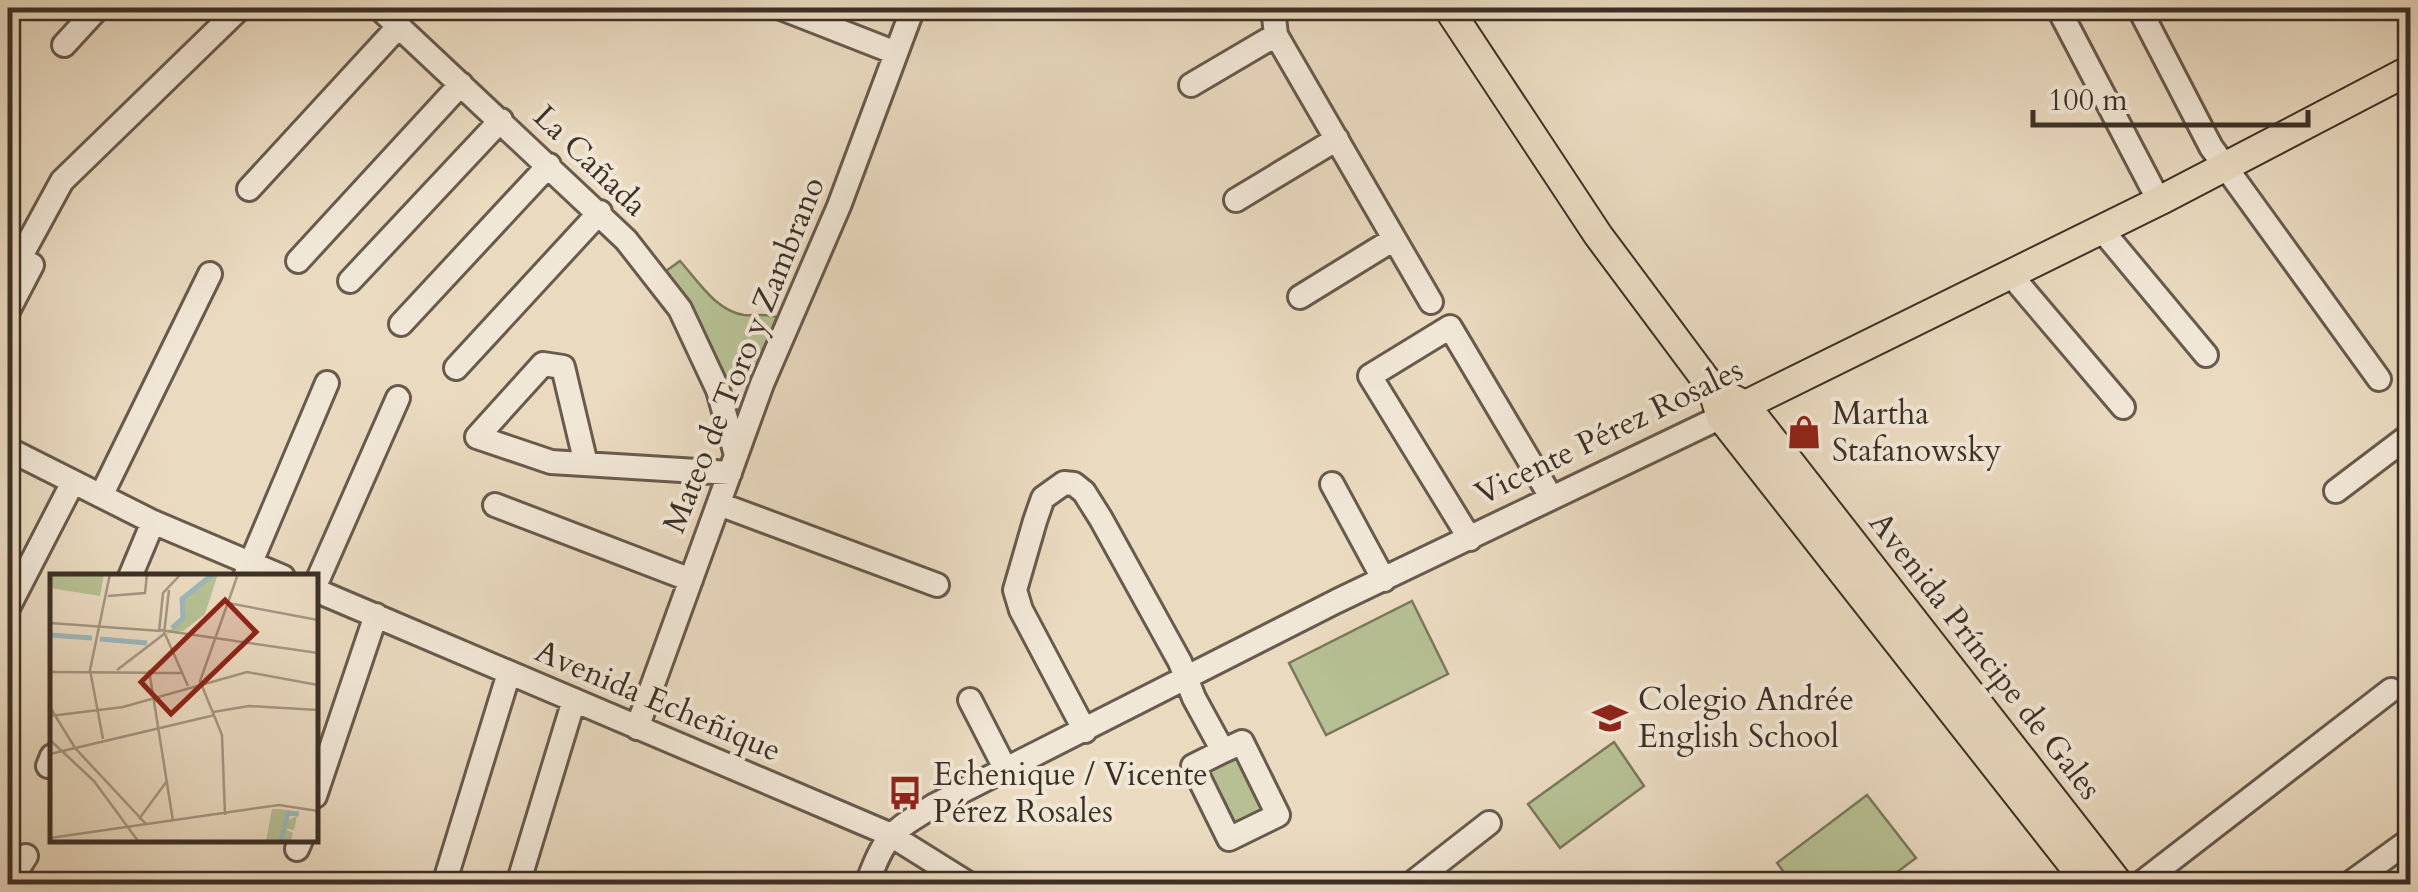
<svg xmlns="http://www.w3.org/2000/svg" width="2418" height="892" font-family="Cardo,serif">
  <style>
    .green { fill: #b6c093; stroke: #7a785c; stroke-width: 2.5 }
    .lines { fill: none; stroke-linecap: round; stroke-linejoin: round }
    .minor-casing { stroke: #685a4c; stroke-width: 28 }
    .major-casing { stroke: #3d3026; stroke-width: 32 }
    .minor { stroke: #f1e7d6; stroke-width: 22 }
    .major { stroke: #eadac0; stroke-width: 28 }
    .labels { text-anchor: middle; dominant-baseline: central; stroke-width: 8; stroke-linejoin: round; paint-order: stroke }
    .street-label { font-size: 32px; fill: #3d3026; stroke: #f1e7d6 }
    .poi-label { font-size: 32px; fill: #3d3026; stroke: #f1e7d6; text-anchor: start }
    .inset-river { fill: none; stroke: #9bb8bb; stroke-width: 5 }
    .inset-road { fill: none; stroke: #a59682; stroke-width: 2.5 }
    .view { fill: #8f2418; fill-opacity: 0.15; stroke: #8f2418; stroke-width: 5 }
    .inset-edge { fill: none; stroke: #3d3026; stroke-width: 5 }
  </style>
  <rect width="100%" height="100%" fill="#eadac0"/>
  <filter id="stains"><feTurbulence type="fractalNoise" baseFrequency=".002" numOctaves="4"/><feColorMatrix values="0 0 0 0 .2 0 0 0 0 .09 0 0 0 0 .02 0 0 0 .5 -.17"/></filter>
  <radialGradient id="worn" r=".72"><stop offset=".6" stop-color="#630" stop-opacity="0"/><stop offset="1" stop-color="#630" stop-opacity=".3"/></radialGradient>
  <path class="green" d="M680,261C698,281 716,311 744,315C756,316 764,313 777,317L749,382L734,384L719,379L699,323L666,271Z
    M1412,601L1448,674L1326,735L1289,663Z
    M1614,742L1644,786L1560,848L1528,804Z
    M1239,755L1268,811L1235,828L1206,772Z
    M1867,795L1916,858L1881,884H1793L1777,863Z"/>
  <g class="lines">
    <g class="minor-casing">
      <path id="minor" d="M379,8L626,240L680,309L718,390L736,455
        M781,8L896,53
        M1273,8L1276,35L1431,302
        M2058,8L2159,201
        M2139,8L2211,147L2379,379
        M64,45L98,8
        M1191,85L1276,35
        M249,189L399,26
        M1236,200L1337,139
        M2101,229L2206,355
        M298,261L461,84
        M2010,274L2123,407
        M8,280L62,181L240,8
        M350,281L501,120
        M1300,297L1394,239
        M8,311L32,265
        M401,324L549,165
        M456,368L600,212
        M8,449L153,522L283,577
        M586,464L563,367L543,364L477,437L551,462L730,473
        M1332,484L1384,580
        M2336,491L2410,435
        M101,496L210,274
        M719,504L937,585
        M495,505L691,580
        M1470,539L1370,376L1450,327L1551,497
        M246,574L327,383
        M130,577L153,522
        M315,586L398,398
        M315,590L889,834L969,884
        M8,608L73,482
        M970,700L1006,770
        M637,728L762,384L839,206L913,8
        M1085,731L1021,610L1015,590L1035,521L1043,498L1064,483L1074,484L1084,492L1101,519L1180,662L1194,698L1223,751L1242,742L1278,815L1229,839L1193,766L1223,751
        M48,766L52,756
        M315,796L376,615
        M297,849L301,840
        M8,884L26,856
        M444,884L509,673
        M518,884L574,700
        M867,884C885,835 891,832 935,805L1337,601L1721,417
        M1411,884L1489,823
        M2140,884L2391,690
        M2349,884L2410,840"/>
    </g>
    <g class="major-casing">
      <path id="major" d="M1448,8L1598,235L1712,388L1721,417L2088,884
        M1731,398L1745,405L2119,884
        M1721,417L2159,201L2410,70"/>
    </g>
    <use href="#minor" class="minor"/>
    <use href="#major" class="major"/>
  </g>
  <defs>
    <g id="shop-bare" transform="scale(2.7)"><path d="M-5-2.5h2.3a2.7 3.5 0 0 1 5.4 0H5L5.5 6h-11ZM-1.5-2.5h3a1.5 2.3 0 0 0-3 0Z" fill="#8f2418" stroke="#f1e7d6" stroke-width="2.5" paint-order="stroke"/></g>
    <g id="school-bare" transform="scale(2.7)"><path d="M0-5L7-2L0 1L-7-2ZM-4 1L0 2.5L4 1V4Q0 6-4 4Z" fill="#8f2418" stroke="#f1e7d6" stroke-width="2.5" paint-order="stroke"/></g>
    <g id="bus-bare" transform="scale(2.7)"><path d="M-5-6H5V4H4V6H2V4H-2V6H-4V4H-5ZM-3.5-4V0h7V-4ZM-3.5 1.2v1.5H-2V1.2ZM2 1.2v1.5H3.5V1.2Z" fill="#8f2418" stroke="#f1e7d6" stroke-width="2.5" paint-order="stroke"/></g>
  </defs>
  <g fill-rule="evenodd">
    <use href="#shop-bare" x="1804" y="432"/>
    <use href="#school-bare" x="1610" y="718"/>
    <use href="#bus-bare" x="905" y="793"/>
  </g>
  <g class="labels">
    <g class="street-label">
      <text transform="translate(590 161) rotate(44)">La Cañada</text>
      <text transform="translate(744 355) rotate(-68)">Mateo de Toro y Zambrano</text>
      <text transform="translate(1609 432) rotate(-26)">Vicente Pérez Rosales</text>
      <text transform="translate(1985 656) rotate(52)">Avenida Príncipe de Gales</text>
      <text transform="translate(658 701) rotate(23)">Avenida Echeñique</text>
    </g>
    <g class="poi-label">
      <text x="1832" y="414">Martha<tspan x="1832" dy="37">Stafanowsky</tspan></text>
      <text x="1638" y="700">Colegio Andrée<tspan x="1638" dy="37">English School</tspan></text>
      <text x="933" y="775">Echenique / Vicente<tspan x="933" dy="37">Pérez Rosales</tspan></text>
    </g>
  </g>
  <g transform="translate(50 574)">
    <rect width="268" height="268" fill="#eadac0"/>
    <path d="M54,0L50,22L0,14V0ZM162,0H168L155,40L133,57L116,60L132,44L133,23ZM222,235H230L248,238L238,237L234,248L247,242L244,256L233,254L243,259L241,267H216Z" fill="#b6c093"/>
    <path class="inset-river" d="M122,54L133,44L132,25L163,0M0,61L42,64M50,65L97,69M231,267L238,239L249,240"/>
    <path class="inset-road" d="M58,22L95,19L97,0M178,29L268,46M0,49L111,57M110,56L268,79M109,58L113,19L131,0M115,60L138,112M165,65L150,107L172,161L175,241M165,65L188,0M67,96L114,60L119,16M99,96L123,247M0,98L132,99M0,133L25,174L96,250M163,138L199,132L268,136M0,142L73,133L197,98L268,111M53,165L40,96L60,0M0,166L44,207L88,267M0,180L165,141M89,245L117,207M0,264L229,231L268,237"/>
    <path class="view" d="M175,26L206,58L121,140L91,108Z"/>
    <rect width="268" height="268" class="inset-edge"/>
  </g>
  <rect width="2418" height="892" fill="none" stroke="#eadac0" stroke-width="40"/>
  <rect x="10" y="10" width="2398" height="872" fill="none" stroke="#3d3026" stroke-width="5"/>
  <rect x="20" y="20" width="2378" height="852" fill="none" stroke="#3d3026" stroke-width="2.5"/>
  <path d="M2033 110v15h275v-15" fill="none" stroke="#3d3026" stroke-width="5"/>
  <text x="2048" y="110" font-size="30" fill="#3d3026" stroke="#f1e7d6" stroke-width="8" paint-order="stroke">100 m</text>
  <rect width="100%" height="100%" filter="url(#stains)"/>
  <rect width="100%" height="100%" fill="url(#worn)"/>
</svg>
